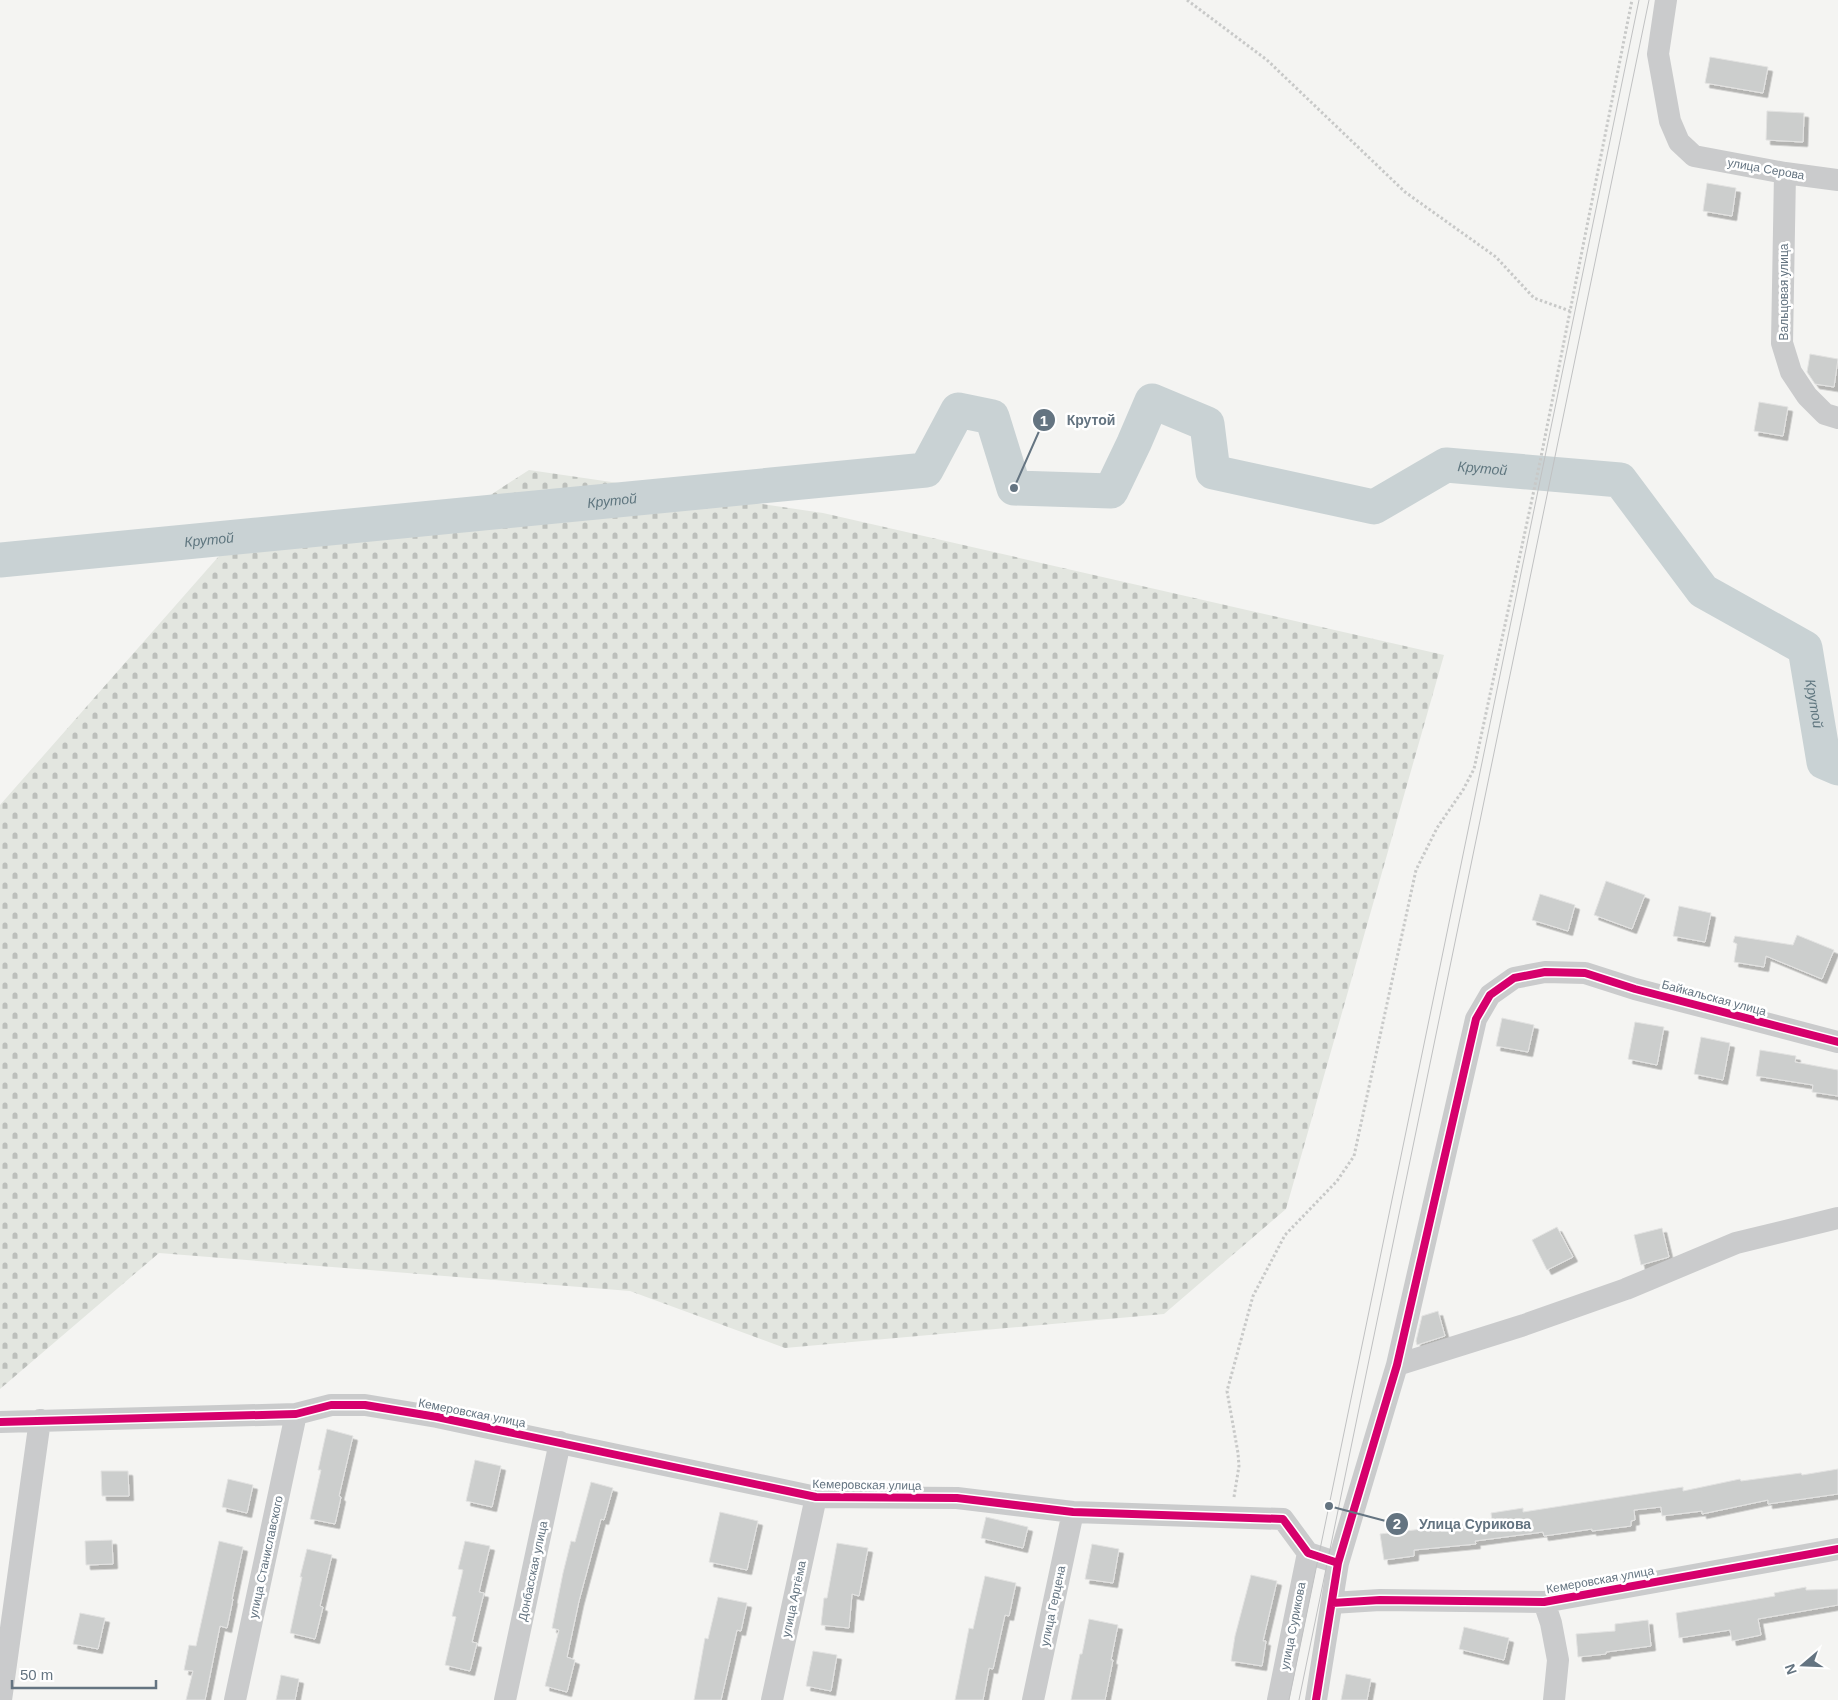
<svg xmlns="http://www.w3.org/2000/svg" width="1838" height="1700" font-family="Helvetica,sans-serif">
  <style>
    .cemetery { fill: url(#cemetery-stones) }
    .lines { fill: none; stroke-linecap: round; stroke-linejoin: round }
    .river { stroke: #c9d2d4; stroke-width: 35 }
    .building { fill: #cccecd; stroke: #e3e3e2; filter: url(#shadow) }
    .path { stroke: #c8c9c8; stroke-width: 3; stroke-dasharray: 2.5 2.5; stroke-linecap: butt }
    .street { stroke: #cacbcc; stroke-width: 22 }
    .tram { stroke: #c0c1c2; stroke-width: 1 }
    .cycleway-casing { stroke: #fff; stroke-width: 11 }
    .cycleway { stroke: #d6006c; stroke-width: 8 }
    .labels { text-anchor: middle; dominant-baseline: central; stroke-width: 5; stroke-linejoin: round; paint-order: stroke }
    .street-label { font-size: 12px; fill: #647481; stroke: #fff }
    .water-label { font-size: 14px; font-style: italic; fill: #5f767f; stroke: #fff }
    .leader { fill: none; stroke: #647481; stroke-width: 2 }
    .callout-dot { fill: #647481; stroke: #fff; stroke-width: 2 }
    .mark-label { font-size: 15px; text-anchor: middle; font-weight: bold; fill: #fff }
    .callout-label { font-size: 14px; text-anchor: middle; font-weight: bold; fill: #647481; stroke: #fff; stroke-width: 5; stroke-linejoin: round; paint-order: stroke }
  </style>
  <defs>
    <pattern id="cemetery-stones" width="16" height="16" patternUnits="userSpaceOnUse" patternTransform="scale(1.25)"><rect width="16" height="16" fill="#e3e6e0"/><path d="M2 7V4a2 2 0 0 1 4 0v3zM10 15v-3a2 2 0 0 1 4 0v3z" fill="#bcbfbb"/></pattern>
    <filter id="shadow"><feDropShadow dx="4.5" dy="4.5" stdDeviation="0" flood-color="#0004"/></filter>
  </defs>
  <rect width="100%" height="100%" fill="#f4f4f2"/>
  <path class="cemetery" d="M529,470L823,513L1444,655L1286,1209L1164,1314L785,1348L630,1291L159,1253L0,1389V805L219,556L475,505Z"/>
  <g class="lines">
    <path class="river" id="s1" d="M0,560L926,470L958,410L992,417L1014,488L1111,491L1134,443L1152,401L1207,424L1213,472L1374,507L1446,465L1620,480L1703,591L1805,648L1824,762L1838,768"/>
  </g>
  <path class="building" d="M1710,57L1768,67L1763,93L1705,83Z
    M1767,111L1804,113L1803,142L1766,140Z
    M1707,183L1736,188L1732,216L1703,211Z
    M1810,354L1838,359L1834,387L1815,384L1807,372Z
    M1759,402L1788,407L1783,436L1754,431Z
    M1606,881L1645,895L1632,929L1594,915Z
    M1540,894L1575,905L1568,931L1532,920Z
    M1679,906L1711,913L1705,942L1673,936Z
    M1797,935L1834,950L1822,979L1766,956L1764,967L1734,962L1737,944L1733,942L1735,936L1793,945Z
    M1502,1018L1534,1025L1528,1052L1496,1046Z
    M1635,1022L1664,1027L1657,1065L1628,1059Z
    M1701,1037L1730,1043L1723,1080L1694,1074Z
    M1760,1050L1796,1056L1795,1062L1838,1070V1096L1812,1092L1813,1085L1756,1076Z
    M1557,1227L1573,1257L1547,1270L1532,1240Z
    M1662,1228L1669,1257L1641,1265L1634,1235Z
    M1438,1311L1445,1336L1417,1345L1416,1341L1422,1316Z
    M327,1429L353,1436L339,1496L341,1497L335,1524L310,1519L321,1470H318Z
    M475,1460L501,1466L492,1507L466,1501Z
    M1838,1469V1494L1768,1504V1500L1702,1514V1511L1662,1516L1661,1507L1634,1510L1635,1520L1631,1521V1526L1592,1531V1529L1544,1536L1543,1532L1475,1541L1476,1544L1414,1550V1556L1384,1560L1380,1534L1431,1528V1526L1492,1521L1491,1513L1523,1508V1512L1683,1487V1491L1740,1479L1741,1481L1801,1473L1802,1475Z
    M101,1471H128L129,1496H102Z
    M228,1479L253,1485L247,1513L222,1507Z
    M591,1482L613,1488L604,1520L601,1519L579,1601L567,1657L575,1660L567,1692L545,1686L559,1630L552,1628L563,1573L571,1541L575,1542Z
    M720,1512L758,1521L747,1570L709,1562Z
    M986,1517L1028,1527L1023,1548L981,1538Z
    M112,1540L113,1564L86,1565L85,1541Z
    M219,1541L243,1547L232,1599H233L227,1628L220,1626L205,1700H186L193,1671L184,1670L189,1645L196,1646Z
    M465,1541L490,1546L479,1592L484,1593L472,1642L477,1643L470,1671L445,1665L456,1617L452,1616L463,1570L458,1569Z
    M837,1543L868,1548L859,1596L852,1594L849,1628L821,1625L824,1598H827Z
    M1092,1544L1119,1549L1113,1583L1085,1579Z
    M307,1549L332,1555L320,1606L323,1607L315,1639L290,1633L302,1577H300Z
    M1251,1575L1277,1581L1263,1641H1266L1262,1666L1231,1661L1235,1636Z
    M985,1576L1016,1583L1009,1616L1005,1615L993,1669L989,1668L983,1700H955L969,1628L973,1629Z
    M1806,1587V1590L1838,1589V1605L1758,1619L1761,1635L1732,1641L1730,1630L1679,1638L1676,1613L1775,1596L1774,1593Z
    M718,1597L747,1603L741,1631L737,1630L721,1700H694L705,1638L708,1639Z
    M80,1613L105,1618L98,1649L73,1644Z
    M1089,1619L1118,1625L1111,1660H1113L1105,1700H1071L1080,1654H1082Z
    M1648,1620L1651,1646L1606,1652V1654L1578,1657L1576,1634L1615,1631V1624Z
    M1464,1627L1509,1638L1504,1660L1459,1649Z
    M813,1651L837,1655L831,1691L806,1686Z
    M1346,1674L1371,1679L1367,1700H1341Z
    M281,1675L299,1679L295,1700H276Z"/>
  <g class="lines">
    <path class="path" d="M1187,0L1267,60L1405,192L1496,257L1534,298L1570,311
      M1234,1497L1239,1466L1238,1453L1227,1391L1253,1296L1285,1235L1337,1181L1354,1156L1416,870L1437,828L1463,790L1474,769L1540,462L1632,0"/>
    <path class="street" d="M1666,0L1658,54L1670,121L1679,142L1694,156L1785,173L1838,180
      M1785,173L1782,343L1791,372L1807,396L1825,414L1838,418
      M1397,1365L1524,1325L1626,1289L1736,1243L1838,1218
      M0,1422L296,1414L331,1405H365L437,1417L816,1497L957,1498L1073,1512L1283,1519L1308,1553L1338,1563
      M1544,1602L1551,1623L1558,1660L1554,1700
      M1332,1603L1380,1600L1544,1602L1838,1549
      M1,1700L40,1420
      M235,1700L296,1414
      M505,1700L560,1442
      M772,1700L816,1497
      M1033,1700L1073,1512
      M1278,1700L1308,1553
      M1316,1700L1338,1563L1397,1365L1476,1019L1490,995L1514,978L1545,972L1585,973L1635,989L1838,1042"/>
    <path class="tram" d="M1289,1700L1639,0
      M1299,1700L1649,0"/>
    <g class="cycleway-casing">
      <path id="cycleway" d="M0,1422L296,1414L331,1405H365L437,1417L816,1497L957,1498L1073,1512L1283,1519L1308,1553L1338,1563
        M1332,1603L1380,1600L1544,1602L1838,1549
        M1316,1700L1338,1563L1397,1365L1476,1019L1490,995L1514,978L1545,972L1585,973L1635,989L1838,1042"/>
    </g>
    <use href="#cycleway" class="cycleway"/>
  </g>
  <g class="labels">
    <g class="street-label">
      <text transform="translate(1766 169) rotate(10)">улица Серова</text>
      <text transform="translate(1784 292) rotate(-90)">Вальцовая улица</text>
      <text transform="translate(1714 998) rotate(15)">Байкальская улица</text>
      <text transform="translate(472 1413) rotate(11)">Кемеровская улица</text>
      <text transform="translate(867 1485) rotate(1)">Кемеровская улица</text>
      <text transform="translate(266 1557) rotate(-78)">улица Станиславского</text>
      <text transform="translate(533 1571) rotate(-78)">Донбасская улица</text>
      <text transform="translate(1600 1580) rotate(-10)">Кемеровская улица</text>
      <text transform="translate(794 1599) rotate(-78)">улица Артёма</text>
      <text transform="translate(1053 1606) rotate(-78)">улица Герцена</text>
      <text transform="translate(1293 1626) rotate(-79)">улица Сурикова</text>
    </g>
    <g class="water-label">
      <text stroke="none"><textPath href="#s1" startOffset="1696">Крутой</textPath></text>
      <text stroke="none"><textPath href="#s1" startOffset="615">Крутой</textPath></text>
      <text stroke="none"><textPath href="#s1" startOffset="210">Крутой</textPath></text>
      <text stroke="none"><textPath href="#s1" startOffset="2146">Крутой</textPath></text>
    </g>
  </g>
  <path class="leader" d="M1014 488L1044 420M1329 1506L1397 1524"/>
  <g class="callout-dot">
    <circle cx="1014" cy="488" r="5"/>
    <circle cx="1329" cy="1506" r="5"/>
    <circle cx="1044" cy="420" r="12"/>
    <circle cx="1397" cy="1524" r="12"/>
  </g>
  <g class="mark-label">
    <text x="1044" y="426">1</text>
    <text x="1397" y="1529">2</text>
  </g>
  <g class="callout-label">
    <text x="1091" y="425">Крутой</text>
    <text x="1475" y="1529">Улица Сурикова</text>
  </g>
  <g transform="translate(1803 1665) rotate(251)" stroke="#ffffff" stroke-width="4" paint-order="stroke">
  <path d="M0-4L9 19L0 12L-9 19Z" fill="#647481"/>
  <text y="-8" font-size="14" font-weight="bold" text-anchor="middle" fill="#647481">N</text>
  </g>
  <path d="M12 1680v8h144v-8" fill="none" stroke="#647481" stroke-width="2.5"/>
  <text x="20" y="1680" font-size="15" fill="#647481" stroke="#ffffff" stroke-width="4" paint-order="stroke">50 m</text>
</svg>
